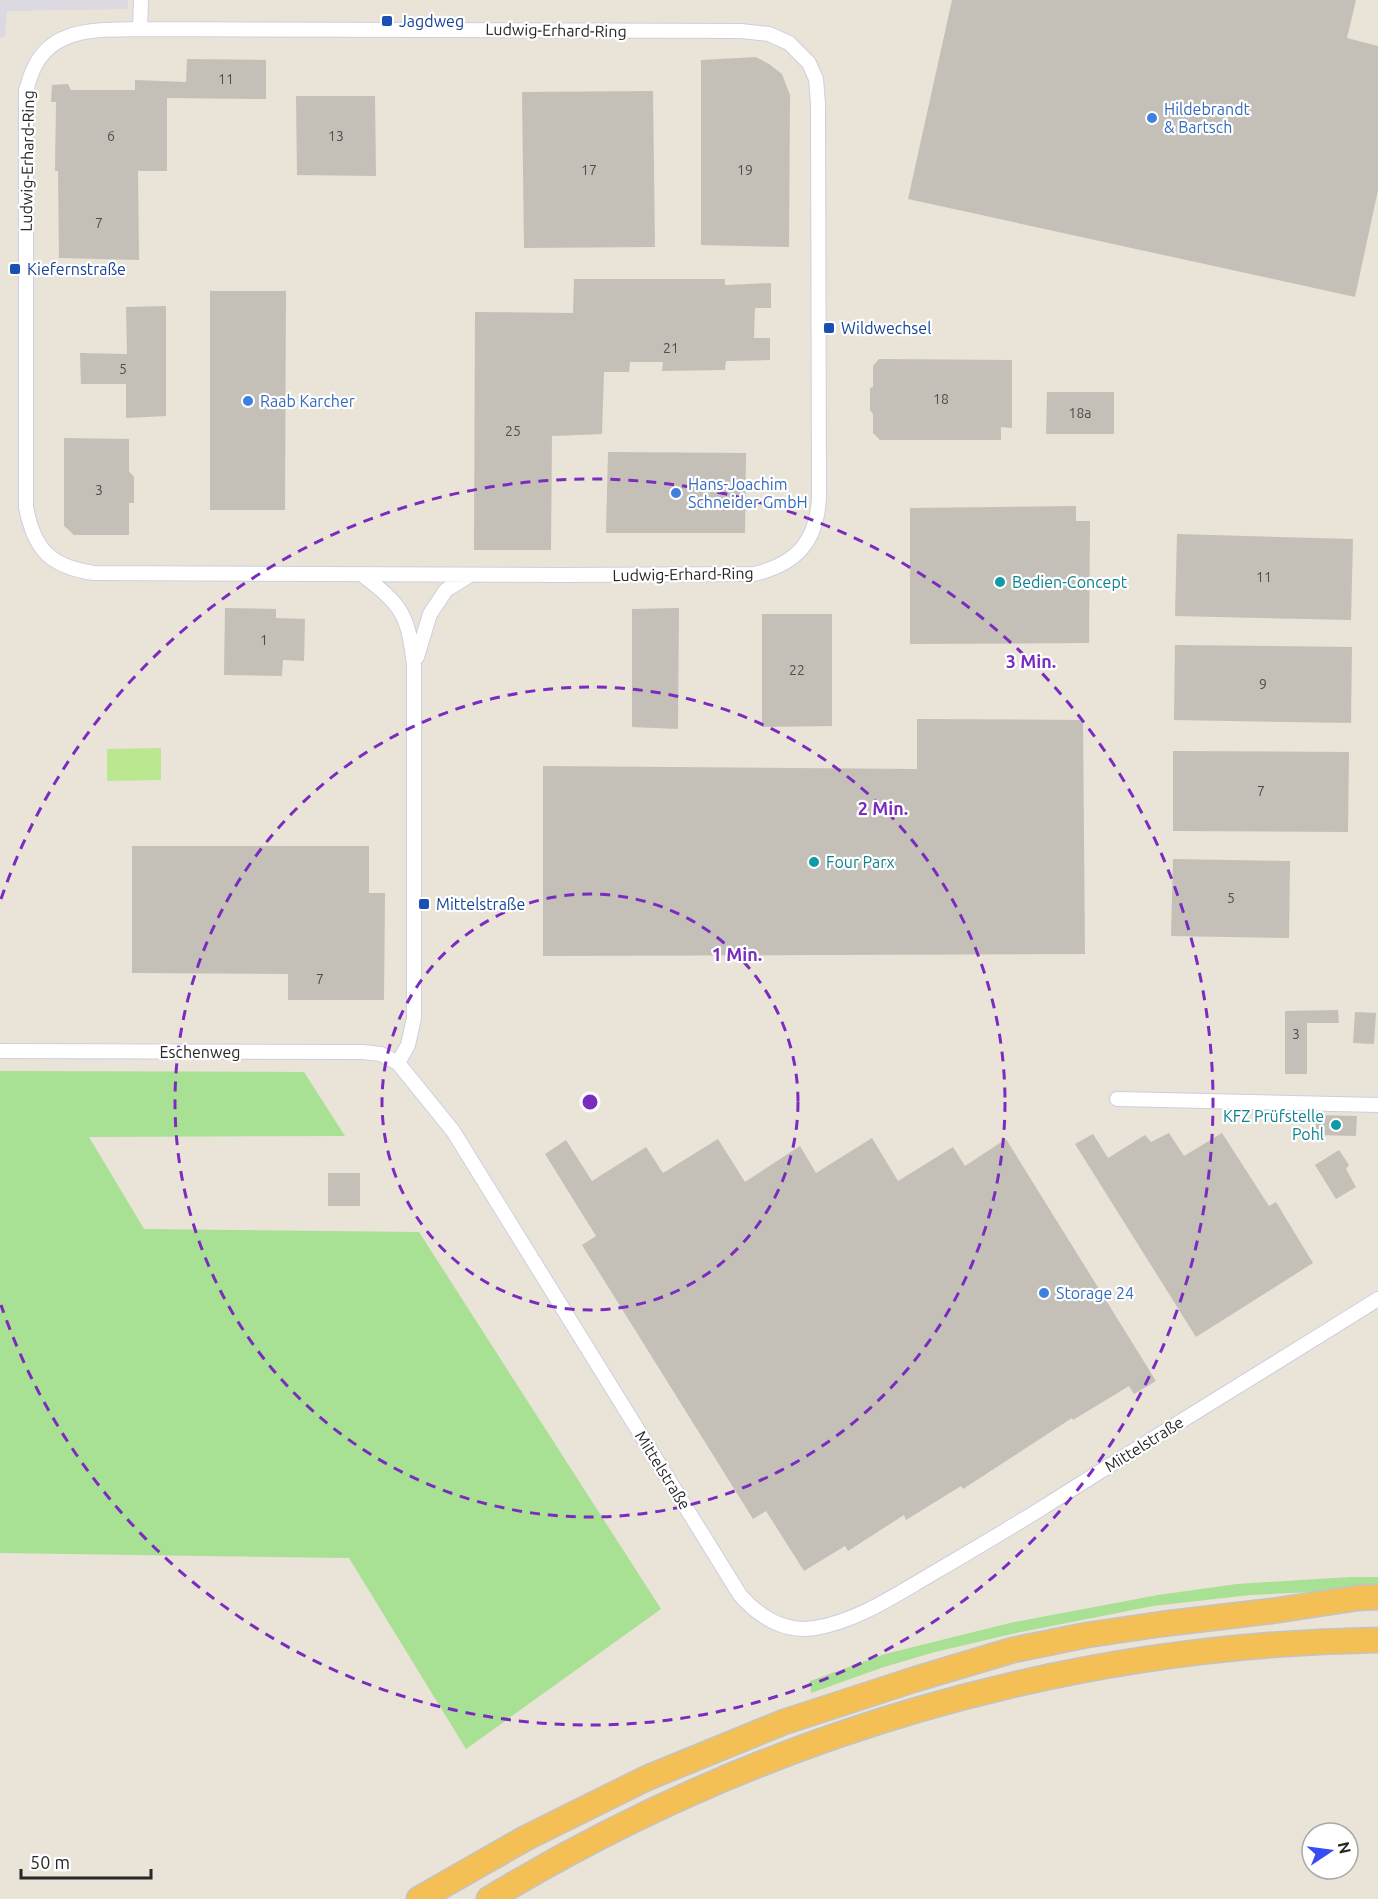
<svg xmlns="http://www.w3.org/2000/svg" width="1378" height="1899" font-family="Ubuntu,sans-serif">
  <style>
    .industrial { fill: #dcd9e1 }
    .green { fill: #a8e094 }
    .pitch { fill: #bbe790 }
    .building { fill: #c4c0b8 }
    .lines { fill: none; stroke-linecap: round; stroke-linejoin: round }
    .minor-casing { stroke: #cdcfe0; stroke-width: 16 }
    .trunk-casing { stroke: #c3c3c3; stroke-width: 27 }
    .minor { stroke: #fff; stroke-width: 14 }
    .trunk { stroke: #f4c056; stroke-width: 24 }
    .ring { fill: none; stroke: #7b2cbf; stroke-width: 3; stroke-dasharray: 10 8 }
    .transit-dot { fill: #1a4fb4; stroke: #fff; stroke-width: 2 }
    .shop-dot { fill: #3f7fe0; stroke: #fff; stroke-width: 2 }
    .culture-dot { fill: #0f9aa8; stroke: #fff; stroke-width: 2 }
    .labels { text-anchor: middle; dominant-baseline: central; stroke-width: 4.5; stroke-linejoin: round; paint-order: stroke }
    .number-label { font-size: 14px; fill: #4e4d4b }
    .transit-label { font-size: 16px; fill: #164399; stroke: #fff; text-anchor: start }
    .street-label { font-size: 16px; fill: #272727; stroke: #fff }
    .shop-label { font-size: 16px; fill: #366cbe; stroke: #fff; text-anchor: start }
    .culture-label { font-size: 16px; fill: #0d838f; stroke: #fff; text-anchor: start }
    .centre { fill: #7b2cbf; stroke: #fff; stroke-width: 3 }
    .ring-label { font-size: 18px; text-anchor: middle; font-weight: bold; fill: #7b2cbf; stroke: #fff; stroke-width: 4.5; stroke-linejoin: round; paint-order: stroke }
  </style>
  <rect width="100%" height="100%" fill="#e9e3d8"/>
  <path class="industrial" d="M0,0H128V9L7,11L5,37H0Z"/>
  <path class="green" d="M0,1071L304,1072L345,1136L89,1137L144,1229L419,1232L661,1609L466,1749L349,1558L0,1553Z
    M1350,1577H1378V1589L1250,1595L1153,1606L1016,1633L935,1652L884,1667L811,1693L810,1681L885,1654L1014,1622L1158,1595L1237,1584Z"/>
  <path class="pitch" d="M161,748V780L107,781V749Z"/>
  <path class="building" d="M952,0H1356L1347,38L1378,46V190L1355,297L908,199Z
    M756,57L769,64L782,74L790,95L789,247L701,245V60Z
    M187,59L266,60V99L167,98V171H138L139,260L59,258L58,171H55L56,102H51L52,85L68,84L71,90H135V80L186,82Z
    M653,91L655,247L524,248L522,92Z
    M296,96H375L376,176L297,175Z
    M574,279H725V285L771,283V308H755L754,338H770V360L726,361L725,370L662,371L663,362H630L629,372H604L602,434L552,436L551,550H474L475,312L573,313Z
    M210,291H286L285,510H210Z
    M166,306V416L126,418V384H81L80,353L127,354L126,307Z
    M879,359L1012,360V428L1001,427V440H880L873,433V414L870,410V388L873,387V366Z
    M1047,392H1114V434H1046Z
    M64,438L129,439V471L134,477V503H129V535H74L64,526Z
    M608,452L746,453L745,533H606Z
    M1076,506V521H1090L1089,643L910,644V508Z
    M1177,534L1353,539L1351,620L1175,616Z
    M225,608L276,609V618L305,619L304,661L283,660L282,676L224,675Z
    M679,608L678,729L632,727V609Z
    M762,614H832V726L762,727Z
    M1175,645L1352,647L1351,723L1174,720Z
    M917,719L1083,720L1085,954L543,956V766L917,769Z
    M1173,751L1349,752L1348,832L1173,831Z
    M132,846H369V893H385L384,1000H288V974L132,973Z
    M1173,859L1290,861L1289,938L1171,936Z
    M1338,1010L1339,1023H1307V1074H1285V1011Z
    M1355,1012L1376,1013L1374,1044L1353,1043Z
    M1316,1115L1357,1116L1356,1136L1316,1135Z
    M1169,1133L1184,1156L1222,1133L1269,1206L1276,1202L1313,1263L1196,1337L1075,1144L1093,1134L1108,1158L1145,1135L1151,1142Z
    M872,1138L898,1181L953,1147L965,1166L1006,1139L1156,1381L1134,1394L1129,1386L1073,1420L1072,1418L963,1489L961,1486L906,1520L904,1515L848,1551L845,1546L804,1571L766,1511L753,1519L582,1245L596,1236L545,1154L566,1140L592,1181L646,1147L663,1173L718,1139L745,1182L800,1146L816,1173Z
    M1339,1150L1349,1165L1346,1169L1356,1187L1336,1199L1315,1165Z
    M328,1173H360V1206H328Z"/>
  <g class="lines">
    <g class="minor-casing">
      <path id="minor" d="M140,29L741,31L769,34L789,43L809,63L816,79L818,104L819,497C817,541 797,564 754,574L563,575L94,573C51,567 34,550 26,507V90C29,83 30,75 34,68C53,26 102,30 140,29Z
        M140,29L141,0
        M361,574C402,605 408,614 414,665V1018L408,1045L398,1063
        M417,657L430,614L446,590L470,575
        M0,1051L363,1052L381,1054L398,1063L453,1131L740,1595C759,1617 785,1633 815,1628C857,1621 894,1596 930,1575C966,1554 1003,1532 1039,1510C1151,1439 1265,1370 1378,1299
        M1117,1099L1378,1105"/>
    </g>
    <g class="trunk-casing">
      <path id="trunk" d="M419,1899L526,1838L647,1778L784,1722L916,1679L1013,1650L1087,1635L1162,1624L1272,1611L1358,1598L1378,1597
        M489,1899C758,1736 1062,1645 1378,1640"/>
    </g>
    <use href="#minor" class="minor"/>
    <use href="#trunk" class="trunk"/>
  </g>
  <g class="ring">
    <circle cx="590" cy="1102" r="208"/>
    <circle cx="590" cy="1102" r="415"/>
    <path d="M1 899A623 623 0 1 1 1 1305"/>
  </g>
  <g class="transit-dot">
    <rect x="381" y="15" width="12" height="12" rx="3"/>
    <rect x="9" y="263" width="12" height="12" rx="3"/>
    <rect x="823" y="322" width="12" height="12" rx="3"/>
    <rect x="418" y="898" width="12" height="12" rx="3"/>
  </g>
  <g class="shop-dot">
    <circle cx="1152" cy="118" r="6"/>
    <circle cx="248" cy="401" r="6"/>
    <circle cx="676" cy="493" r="6"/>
    <circle cx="1044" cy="1293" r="6"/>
  </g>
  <g class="culture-dot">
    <circle cx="1000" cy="582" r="6"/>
    <circle cx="814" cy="862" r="6"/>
    <circle cx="1336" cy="1125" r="6"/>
  </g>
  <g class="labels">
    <g class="number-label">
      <text x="226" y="79">11</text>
      <text x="111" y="136">6</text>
      <text x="336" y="136">13</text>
      <text x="589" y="170">17</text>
      <text x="745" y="170">19</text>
      <text x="99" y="223">7</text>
      <text x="671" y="348">21</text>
      <text x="123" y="369">5</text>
      <text x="941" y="399">18</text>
      <text x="1080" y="413">18a</text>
      <text x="513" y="431">25</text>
      <text x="99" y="490">3</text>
      <text x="1264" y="577">11</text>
      <text x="264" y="640">1</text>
      <text x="797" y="670">22</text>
      <text x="1263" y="684">9</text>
      <text x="1261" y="791">7</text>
      <text x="1231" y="898">5</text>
      <text x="320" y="979">7</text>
      <text x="1296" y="1034">3</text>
    </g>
    <g class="transit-label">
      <text x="399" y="21">Jagdweg</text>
      <text x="27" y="269">Kiefernstraße</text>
      <text x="841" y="328">Wildwechsel</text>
      <text x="436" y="904">Mittelstraße</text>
    </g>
    <g class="street-label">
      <text transform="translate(556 30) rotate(1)">Ludwig-Erhard-Ring</text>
      <text transform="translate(27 161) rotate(-89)">Ludwig-Erhard-Ring</text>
      <text transform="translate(683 574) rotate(-1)">Ludwig-Erhard-Ring</text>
      <text x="200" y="1052">Eschenweg</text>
      <text transform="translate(1144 1444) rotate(-32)">Mittelstraße</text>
      <text transform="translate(663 1470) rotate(58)">Mittelstraße</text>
    </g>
    <g class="shop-label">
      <text x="1164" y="109">Hildebrandt<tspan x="1164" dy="18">&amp; Bartsch</tspan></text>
      <text x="260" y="401">Raab Karcher</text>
      <text x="688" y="484">Hans-Joachim<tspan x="688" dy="18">Schneider GmbH</tspan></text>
      <text x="1056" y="1293">Storage 24</text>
    </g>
    <g class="culture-label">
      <text x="1012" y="582">Bedien-Concept</text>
      <text x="826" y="862">Four Parx</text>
      <text x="1324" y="1116" text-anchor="end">KFZ Prüfstelle<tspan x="1324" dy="18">Pohl</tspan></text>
    </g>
  </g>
  <circle cx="590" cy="1102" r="9" class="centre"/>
  <g class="ring-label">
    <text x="1031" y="668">3 Min.</text>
    <text x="883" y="815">2 Min.</text>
    <text x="737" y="961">1 Min.</text>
  </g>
  <g transform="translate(1330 1851) rotate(77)"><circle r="28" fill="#ffffff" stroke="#a9a9a9" stroke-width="1.5"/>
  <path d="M0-4.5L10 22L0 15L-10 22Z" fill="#384cf6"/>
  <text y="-9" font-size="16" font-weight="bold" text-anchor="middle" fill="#272727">N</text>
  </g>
  <path d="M21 1869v9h130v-9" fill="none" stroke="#272727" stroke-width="3"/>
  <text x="30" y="1869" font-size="18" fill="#272727" stroke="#ffffff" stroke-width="4.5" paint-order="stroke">50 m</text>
</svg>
